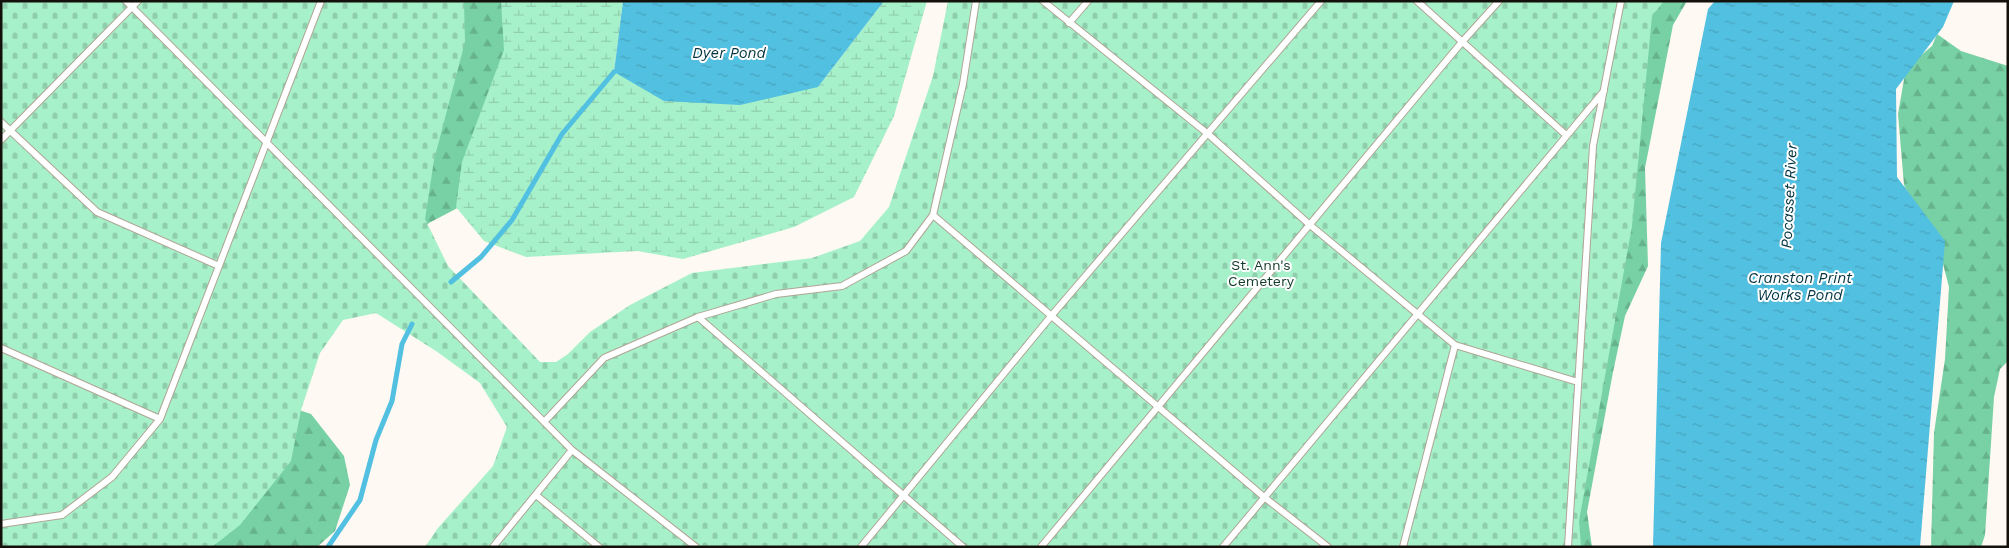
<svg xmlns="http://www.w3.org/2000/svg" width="2009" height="548" font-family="'Work Sans',sans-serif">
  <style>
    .forest { fill: url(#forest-firs) }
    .wetland { fill: url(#wetland-marsh) }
    .cemetery { fill: url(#cemetery-stones) }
    .water { fill: url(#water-ripples) }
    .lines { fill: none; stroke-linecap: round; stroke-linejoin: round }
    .stream { stroke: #52c0e0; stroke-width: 5 }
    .lane-casing { stroke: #afa595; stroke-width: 8 }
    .lane { stroke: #fff; stroke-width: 6 }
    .labels { text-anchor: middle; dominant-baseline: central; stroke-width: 4; stroke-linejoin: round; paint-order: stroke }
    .park-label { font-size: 14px; fill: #113927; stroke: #fff }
    .water-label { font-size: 15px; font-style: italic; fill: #003340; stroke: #fff }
  </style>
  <defs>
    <pattern id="forest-firs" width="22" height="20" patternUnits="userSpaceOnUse" patternTransform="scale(1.25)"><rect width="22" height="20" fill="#77d1a4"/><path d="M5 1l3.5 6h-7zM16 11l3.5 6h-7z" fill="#66b28c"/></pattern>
    <pattern id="wetland-marsh" width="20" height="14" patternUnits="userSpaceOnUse" patternTransform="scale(1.25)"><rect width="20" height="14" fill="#a7f1ca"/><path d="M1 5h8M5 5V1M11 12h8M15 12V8" fill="none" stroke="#8fceac"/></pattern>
    <pattern id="cemetery-stones" width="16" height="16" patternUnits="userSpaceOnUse" patternTransform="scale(1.25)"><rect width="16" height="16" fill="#a7f1ca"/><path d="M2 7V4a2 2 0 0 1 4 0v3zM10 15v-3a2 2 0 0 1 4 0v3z" fill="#8fceac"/></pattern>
    <pattern id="water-ripples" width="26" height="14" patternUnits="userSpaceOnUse" patternTransform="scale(1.25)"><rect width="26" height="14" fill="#52c0e0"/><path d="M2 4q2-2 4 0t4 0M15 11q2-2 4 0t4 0" fill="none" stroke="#47a4bf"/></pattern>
  </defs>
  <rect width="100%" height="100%" fill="#fef9f3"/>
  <path class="forest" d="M420,1H523L465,204L429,223L421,231Z
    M1626,1H1687L1673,25L1645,168L1648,266L1625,316L1613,372L1587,512L1592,547H1565Z
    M1937,34L1961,51L2008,66V358L2007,362L2000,369L1994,397L1985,535L1981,547H1931L1934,433L1945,359L1949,287L1943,264L1904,185L1898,114L1906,68L1932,46Z
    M287,406L311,414L344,456L350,485L335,531L317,547H93Z"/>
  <path class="wetland" d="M501,1H623L614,72L818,87L884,1H927L894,116L854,197L794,227L683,259L637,251L526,257L484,241L456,207L462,162L504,50Z"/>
  <path class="cemetery" d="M1,1H464L465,42L434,160L425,219L448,266L540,362H556L568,354L590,332L630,305L692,273L812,258L860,241L889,207L933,76L948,1H1664L1652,16L1632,226L1579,521L1581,547H425L438,528L493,466L507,427L480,383L436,351L376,313L343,320L320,353L301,410L291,461L240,525L212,547H1Z"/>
  <path class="water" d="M623,1H884L818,87L740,105L664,101L614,72Z
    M1715,1H1954L1943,27L1896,89L1897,177L1945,241L1920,547H1653L1661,243L1708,9Z"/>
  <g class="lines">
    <path class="stream" d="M451,282L481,257L512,220L562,134L614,72
      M328,547L360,500L376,440L392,401L402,344L412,324"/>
    <g class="lane-casing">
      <path id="lane" d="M126,1L572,450L696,547
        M1043,1L1208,134L1310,225L1455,345L1578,382
        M1417,1L1566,135
        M1069,23L1088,1
        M1,122L97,212L219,266
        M1,140L138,1
        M933,215L1264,497L1328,547
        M698,317L963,547
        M1,348L160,419
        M544,422L604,358L698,317L776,294L842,286L906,251L933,215L963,84L976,1
        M536,495L599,547
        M1,524L62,515L112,477L160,419L321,1
        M493,547L572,450
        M861,547L1052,315L1321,1
        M1041,547L1462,42L1499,1
        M1223,547L1604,91
        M1403,547L1455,345
        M1568,547L1593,146L1621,1"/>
    </g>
    <use href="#lane" class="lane"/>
  </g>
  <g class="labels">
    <g class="park-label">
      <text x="1261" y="265">St. Ann's<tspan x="1261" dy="16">Cemetery</tspan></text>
    </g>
    <g class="water-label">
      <text x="729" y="53">Dyer Pond</text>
      <text transform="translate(1789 196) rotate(-87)">Pocasset River</text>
      <text x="1800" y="278">Cranston Print<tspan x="1800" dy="17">Works Pond</tspan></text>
    </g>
  </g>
  <rect width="2009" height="548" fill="none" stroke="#14100b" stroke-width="5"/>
</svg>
